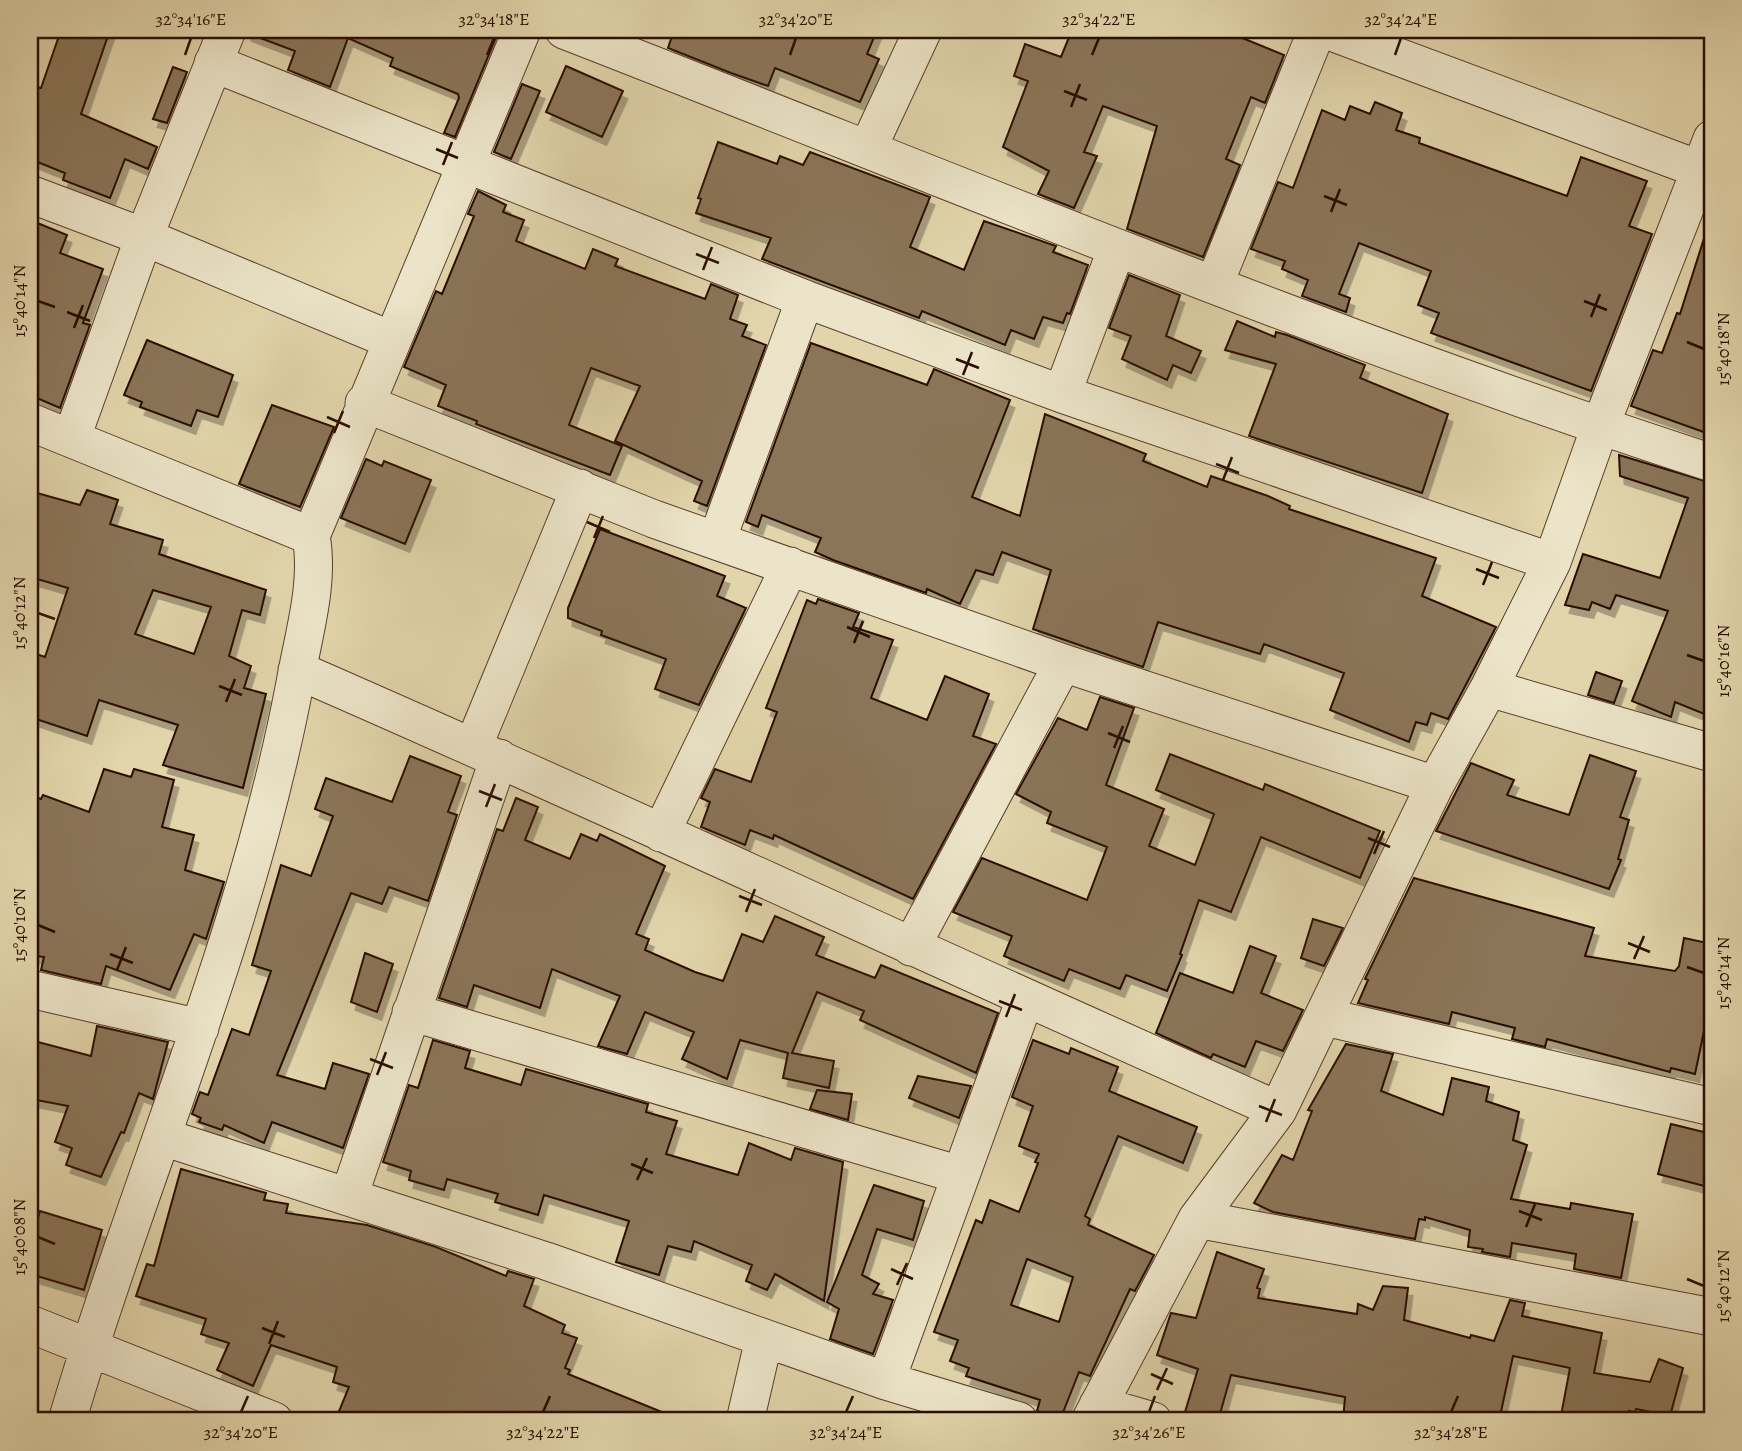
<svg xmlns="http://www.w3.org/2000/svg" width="1742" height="1451" font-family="Alegreya,serif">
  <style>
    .building { fill: #8a7559; stroke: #2a0d00; stroke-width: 2; fill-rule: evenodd; filter: url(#shadow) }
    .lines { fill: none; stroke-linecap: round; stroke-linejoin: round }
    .minor-casing { stroke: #583f2b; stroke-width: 39 }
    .minor { stroke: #ece4c8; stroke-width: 37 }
    .ticks { fill: none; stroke: #2a0d00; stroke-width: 2.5 }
    .neatline { fill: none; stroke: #2a0d00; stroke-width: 2.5 }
    .ticks-label { font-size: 18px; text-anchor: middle; fill: #2a0d00 }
  </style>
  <defs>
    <filter id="shadow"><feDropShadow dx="4.5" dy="8" stdDeviation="0" flood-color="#0004"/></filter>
  </defs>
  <rect width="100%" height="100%" fill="#e2d5ab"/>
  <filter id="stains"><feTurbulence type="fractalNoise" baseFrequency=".00286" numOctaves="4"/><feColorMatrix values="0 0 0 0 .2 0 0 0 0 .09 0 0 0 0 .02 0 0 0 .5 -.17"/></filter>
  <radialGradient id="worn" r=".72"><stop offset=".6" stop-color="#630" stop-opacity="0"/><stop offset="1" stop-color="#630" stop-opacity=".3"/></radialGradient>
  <path class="building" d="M61,30H110L81,114L157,147L148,169L125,159L110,198L63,180L65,173L30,159V105L37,87L41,88Z
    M248,30H499L455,137L444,133L459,98L458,94L390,66L393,58L348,38L330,87L288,70L295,51L247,33Z
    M674,30H877L867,54L879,59L860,102L775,68L768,86L731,73L668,48Z
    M1072,30H1223L1284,55L1265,103L1251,97L1226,159L1240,165L1203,257L1127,229L1157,126L1103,106L1084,152L1097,156L1074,208L1038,194L1049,171L1003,147L1028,81L1014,76L1025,44L1061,57Z
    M566,66L623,91L602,137L546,112Z
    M173,67L187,72L167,123L153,119Z
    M522,84L540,91L511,159L494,152Z
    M1375,102L1402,113L1396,130L1420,138L1419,143L1567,196L1581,157L1647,181L1629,226L1652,234L1591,391L1431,333L1439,313L1418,305L1431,271L1359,243L1339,294L1350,298L1346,312L1302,296L1308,280L1282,269L1285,261L1251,249L1278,182L1293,188L1322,110L1345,120L1350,106L1370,114Z
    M718,142L777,164L780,156L803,165L810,152L930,197L910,247L964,270L984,221L1056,246L1053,252L1088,265L1070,314L1067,313L1063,323L1043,317L1034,339L1011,330L1005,345L922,311L919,318L762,259L771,238L696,213L701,199L698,198Z
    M478,191L506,205L503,212L524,220L516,241L585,269L593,249L618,259L615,266L705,299L711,284L738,295L730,319L747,325L742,336L766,345L707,506L694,501L702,481L615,441L640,386L591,368L569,425L622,446L610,475L476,424L477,421L438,406L446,385L404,367L436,291L442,294L474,216L468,214Z
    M30,220L67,235L60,253L103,269L83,323L90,325L60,408L30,395Z
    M1707,229L1712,230V435L1631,406L1653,350L1662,353L1677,313L1680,314Z
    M1129,275L1180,295L1166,336L1201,351L1191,373L1173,365L1167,380L1122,359L1131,336L1109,328Z
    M1237,321L1275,337L1276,332L1287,335L1365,365L1360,378L1448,414L1422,493L1249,436L1276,364L1225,350Z
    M147,340L233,375L218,417L197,410L191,426L140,407L142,402L124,395Z
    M811,343L927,385L934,369L1010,400L972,497L1020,516L1045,414L1146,454L1143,461L1207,487L1211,476L1268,496L1290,506L1289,509L1436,558L1422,596L1496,627L1448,719L1431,713L1427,725L1416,722L1409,742L1330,710L1344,673L1264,644L1260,654L1158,622L1143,667L1033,629L1051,570L1002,552L993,575L976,570L960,604L927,589L926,593L833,560L815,552L821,538L762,515L758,527L746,522Z
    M272,405L334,427L300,507L239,484Z
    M1619,455L1712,483V717L1675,702L1671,717L1632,701L1668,611L1616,595L1610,609L1592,602L1589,610L1565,605L1583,554L1660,578L1688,498L1620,476Z
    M366,459L382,466L384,461L431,480L405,544L341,518Z
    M87,490L118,500L110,524L163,540L159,554L266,590L260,615L242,610L229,656L251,666L244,688L266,694L243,788L163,765L178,725L99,700L87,736L30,717V652L45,657L68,588L30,577V491L80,505ZM153,590L211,607L194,654L135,634Z
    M600,529L725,576L717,596L746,608L699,705L655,689L666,659L601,635L602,631L568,618V608Z
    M818,599L859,613L853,627L893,640L871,698L927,720L945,676L989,694L973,736L996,744L913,899L774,835L773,839L750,830L745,845L701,827L710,802L701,798L715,769L751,782L777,712L766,708L807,600L816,604Z
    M1596,672L1622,681L1614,703L1588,695Z
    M1100,697L1134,708L1106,785L1164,809L1149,846L1195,865L1214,814L1156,790L1170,754L1263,790L1265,784L1380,831L1360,878L1261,837L1231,912L1199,900L1180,954L1182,955L1167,991L1126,975L1120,989L1069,969L1064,981L1004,956L1012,936L953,912L982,858L1087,900L1107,847L1047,823L1051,812L1016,794L1058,718L1087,730Z
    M1590,755L1636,771L1620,817L1629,820L1618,859L1621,860L1609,889L1436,831L1471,763L1514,780L1507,795L1569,815Z
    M410,756L461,776L448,812L457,815L428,901L389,887L382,904L351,893L277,1075L325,1089L333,1063L369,1074L343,1148L272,1122L264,1143L224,1125L222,1130L199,1122L201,1118L192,1114L200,1092L208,1095L232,1029L249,1035L271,971L252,965L281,865L311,876L333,816L315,809L326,778L392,802Z
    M104,769L131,777L134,769L174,780L162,827L194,835L185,870L224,882L206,939L194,934L170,990L106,966L101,984L41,970L44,957L30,955V795L41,799L43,795L89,812Z
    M516,798L538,807L525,840L570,859L581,834L597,841L600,834L665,866L636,934L649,939L645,950L695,972L723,981L742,934L763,942L775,916L824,937L816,955L875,978L881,965L998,1013L976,1073L860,1020L864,1011L817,992L792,1053L834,1061L829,1088L783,1078L788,1053L740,1040L727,1079L682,1059L694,1032L645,1012L627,1054L598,1046L620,996L552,969L540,1008L474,985L467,1007L439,998L497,829L503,831Z
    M1414,878L1594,928L1585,956L1675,971L1679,966L1684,938L1712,944V993L1695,1074L1671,1068L1670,1072L1547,1039L1545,1047L1512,1039L1515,1028L1452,1012L1449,1024L1358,1003L1368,980L1365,979Z
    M1313,919L1343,928L1324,966L1301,958Z
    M1250,946L1276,956L1261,993L1303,1010L1283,1051L1256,1041L1245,1067L1213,1054L1211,1058L1156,1033L1180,973L1233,993Z
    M365,953L393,964L377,1012L351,1002Z
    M97,1026L168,1042L153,1099L139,1093L124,1133L121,1132L101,1177L66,1165L72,1148L55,1142L68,1106L31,1099L38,1042L91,1056Z
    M433,1040L470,1051L465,1068L521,1085L526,1069L648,1104L646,1112L677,1121L666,1154L738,1175L749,1143L791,1160L795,1148L843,1162L824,1301L775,1274L767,1290L746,1281L752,1265L694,1241L691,1252L668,1246L659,1275L616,1262L629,1221L544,1195L538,1215L495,1202L498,1194L447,1179L444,1190L409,1180L411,1171L383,1162L409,1085L418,1088Z
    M1033,1040L1069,1054L1071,1048L1118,1067L1109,1091L1197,1127L1183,1163L1118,1136L1085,1216L1090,1219L1088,1225L1154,1255L1135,1291L1130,1289L1090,1376L1079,1372L1060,1420L1037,1411L1040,1400L966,1376L969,1368L950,1361L958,1340L934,1332L976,1220L982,1223L990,1200L1019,1212L1038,1163L1035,1162L1039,1154L1019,1146L1033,1106L1012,1097ZM1027,1259L1073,1277L1059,1322L1011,1305Z
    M1346,1044L1393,1054L1381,1091L1443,1115L1452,1078L1489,1087L1486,1101L1519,1112L1513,1140L1527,1145L1511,1199L1570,1209L1571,1203L1633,1214L1621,1278L1574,1269L1576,1254L1512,1243L1510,1257L1482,1252L1483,1249L1468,1247L1470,1230L1425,1217V1220L1419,1219L1415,1239L1273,1212L1254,1203L1282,1155L1293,1160L1312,1111L1308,1110Z
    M918,1076L971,1086L959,1118L909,1098Z
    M817,1090L852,1094L848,1120L810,1109Z
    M1671,1124L1712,1134V1188L1658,1174Z
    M181,1169L266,1193L264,1200L288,1204L286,1213L367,1225L436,1247L506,1276L508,1271L534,1279L524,1306L565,1325L562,1333L577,1338L565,1368L570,1370L568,1374L684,1421H335L349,1387L333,1382L337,1367L271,1345L253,1386L217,1370L229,1343L201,1334L206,1319L136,1296L147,1264L154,1266Z
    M874,1185L924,1201L913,1240L877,1229L862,1275L879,1284L873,1294L893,1300L873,1354L830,1339L839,1309L827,1302Z
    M40,1211L102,1230L84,1290L30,1274V1245Z
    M1217,1252L1264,1269L1257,1288L1260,1289L1258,1298L1357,1314L1358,1304L1373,1310L1383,1286L1408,1288L1404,1320L1470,1338L1471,1335L1494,1341L1510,1300L1525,1303L1522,1316L1602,1333L1594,1373L1650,1382L1659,1359L1683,1368L1670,1416L1636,1409L1635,1412L1629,1411L1628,1421H1560L1570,1368L1513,1356L1499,1421H1343L1345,1397L1231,1375L1218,1421L1185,1412L1198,1369L1157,1355L1171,1313L1196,1318Z"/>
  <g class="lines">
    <g class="minor-casing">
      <path id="minor" d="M564,30C945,178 1323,337 1712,463
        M1326,30L1712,174
        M213,63L805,299L1062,394L1552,562
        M868,148L923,30
        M30,194L144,237L391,340
        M1214,285L1317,30
        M1062,394L1117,248
        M364,403L654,519L1063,663L1435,785
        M30,422L311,536
        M72,437L144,237L227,30
        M717,540L805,299
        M297,670C626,813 950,966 1278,1110
        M1489,688L1712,753
        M473,747L580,488
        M661,833L790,566
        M911,947L1063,663
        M30,989L200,1028
        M411,1012L960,1175
        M1325,1017L1712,1107
        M163,1137L546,1261L886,1381L1019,1421
        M349,1196L499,758
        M1197,1219L1712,1317
        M30,1324L274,1421
        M886,1381L1025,999
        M1098,1405L1153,1421
        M67,1421C140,1174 247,937 295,683C303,636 320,583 311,536L522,30
        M745,1421L764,1339
        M1090,1421L1197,1219L1278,1110L1435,785L1489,688L1552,562L1600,427L1712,139"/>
    </g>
    <use href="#minor" class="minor"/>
  </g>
  <path class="ticks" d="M185,55L191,38M487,55L494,38M790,55L796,38M1092,55L1099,38M1395,55L1401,38M1064,91L1087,100M1071,107L1080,84M436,149L458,158M443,165L452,142M1324,196L1347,205M1331,212L1340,189M696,254L719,263M703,270L712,247M38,301L55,307M1584,301L1607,310M67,312L90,321M1591,317L1600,294M74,328L83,305M1687,342L1704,349M956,359L979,368M963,375L972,352M327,417L350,427M334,433L343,411M1216,464L1239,473M1223,480L1232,457M587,522L610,532M594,538L603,516M1476,569L1499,578M1483,585L1492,562M38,613L55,619M847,627L870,637M854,643L863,621M1687,655L1704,661M219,686L242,695M226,702L235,679M1108,733L1130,742M1114,748L1123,726M479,791L502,800M486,807L495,784M1368,838L1390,847M1374,854L1384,831M739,896L762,905M746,912L755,889M38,925L55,932M1628,943L1650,952M110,954L133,963M1634,959L1644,936M1687,967L1704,973M117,970L126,947M999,1001L1022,1010M1006,1017L1015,994M370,1059L393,1068M377,1075L386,1052M1259,1106L1282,1115M1266,1122L1275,1099M631,1164L653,1173M637,1180L647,1158M1519,1211L1542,1220M1526,1227L1535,1204M38,1237L55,1244M891,1269L913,1279M1687,1279L1704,1286M897,1285L907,1263M262,1328L285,1337M269,1344L278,1321M1151,1374L1173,1384M1157,1390L1167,1368M241,1412L248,1396M543,1412L550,1396M846,1412L853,1396M1149,1412L1155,1396M1451,1412L1458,1396"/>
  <rect width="1742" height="1451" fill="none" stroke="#e2d5ab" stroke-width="77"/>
  <rect x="38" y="38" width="1666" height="1374" class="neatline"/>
  <g class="ticks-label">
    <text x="191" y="25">32°34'16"E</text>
    <text x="494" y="25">32°34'18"E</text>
    <text x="796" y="25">32°34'20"E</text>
    <text x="1099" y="25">32°34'22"E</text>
    <text x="1401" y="25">32°34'24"E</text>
    <text transform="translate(19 301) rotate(-90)" y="6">15°40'14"N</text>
    <text transform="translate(1723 349) rotate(-90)" y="6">15°40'18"N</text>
    <text transform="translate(19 613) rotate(-90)" y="6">15°40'12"N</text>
    <text transform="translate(1723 661) rotate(-90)" y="6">15°40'16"N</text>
    <text transform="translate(19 925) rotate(-90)" y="6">15°40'10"N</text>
    <text transform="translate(1723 973) rotate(-90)" y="6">15°40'14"N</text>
    <text transform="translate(19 1237) rotate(-90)" y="6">15°40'08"N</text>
    <text transform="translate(1723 1286) rotate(-90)" y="6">15°40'12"N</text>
    <text x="241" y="1438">32°34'20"E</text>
    <text x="543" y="1438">32°34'22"E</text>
    <text x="846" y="1438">32°34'24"E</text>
    <text x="1149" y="1438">32°34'26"E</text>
    <text x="1451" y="1438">32°34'28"E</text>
  </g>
  <rect width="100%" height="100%" filter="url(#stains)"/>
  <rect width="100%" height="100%" fill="url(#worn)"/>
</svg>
